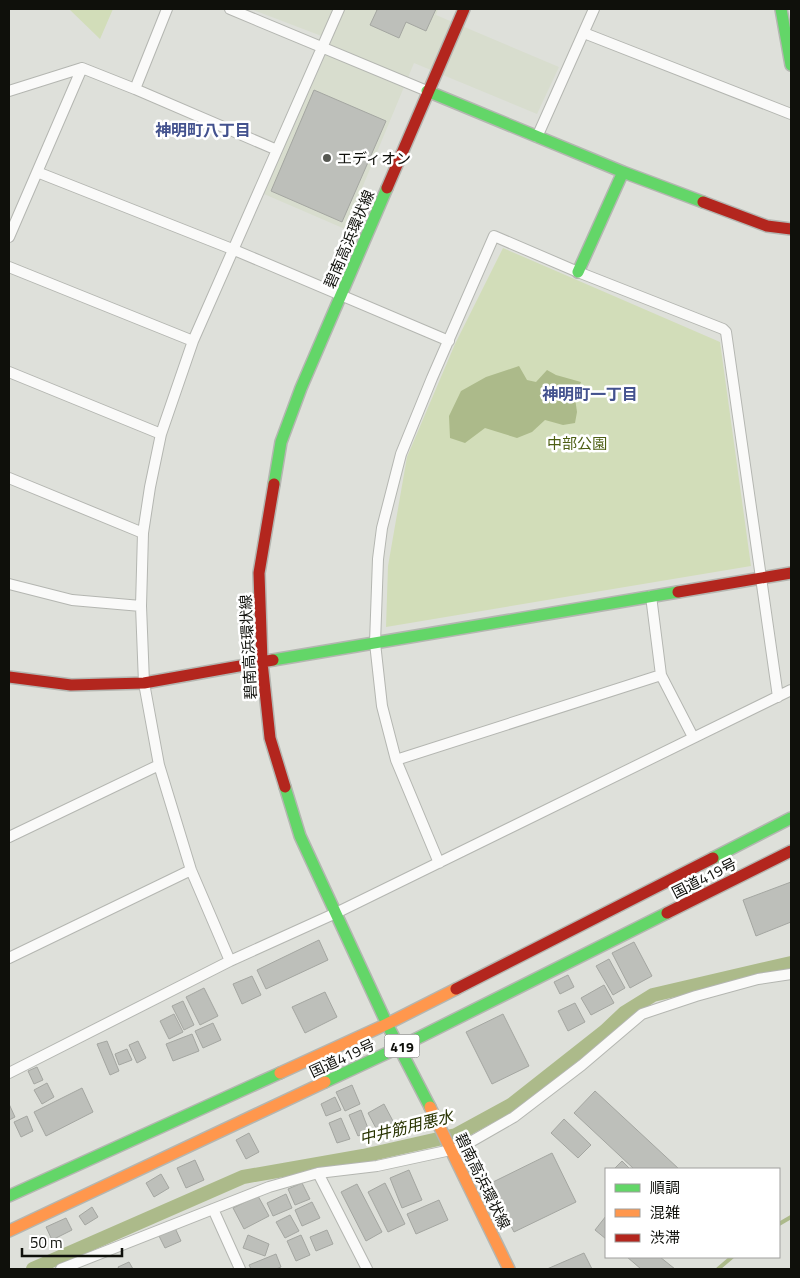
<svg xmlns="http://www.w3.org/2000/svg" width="800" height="1278" font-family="'Titillium Web','Noto Sans JP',sans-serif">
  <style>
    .built { fill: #d8ddce }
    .green { fill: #d2ddb9 }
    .water { fill: #acba8a }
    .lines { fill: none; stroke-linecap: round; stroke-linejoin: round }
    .stream { stroke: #acba8a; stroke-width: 4 }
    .canal { stroke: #acba8a; stroke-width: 14 }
    .building { fill: #bdbfba; stroke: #a4a6a1 }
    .street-casing { stroke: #b4b6b1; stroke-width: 12 }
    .fast-casing { stroke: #b4b6b1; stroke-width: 14 }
    .slow-casing { stroke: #b4b6b1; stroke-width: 14 }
    .jam-casing { stroke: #b4b6b1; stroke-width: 14 }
    .street { stroke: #fafaf9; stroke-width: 10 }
    .fast { stroke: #63d668; stroke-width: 11 }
    .slow { stroke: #ff974d; stroke-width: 11 }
    .jam { stroke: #b3261e; stroke-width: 11 }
    .poi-dot { fill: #575953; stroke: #fff; stroke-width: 2 }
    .labels { text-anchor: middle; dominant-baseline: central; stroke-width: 5; stroke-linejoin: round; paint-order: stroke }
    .shield { fill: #fff; stroke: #575854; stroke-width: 1 }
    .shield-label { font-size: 14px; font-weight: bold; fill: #0f100b }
    .poi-label { font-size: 15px; fill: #0f100b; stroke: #fff; text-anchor: start }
    .street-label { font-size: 15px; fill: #0f100b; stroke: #fff }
    .park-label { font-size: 15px; fill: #4d5e13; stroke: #fff }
    .neighbourhood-label { font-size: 16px; font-weight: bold; fill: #43528e; stroke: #fff }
    .water-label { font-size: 16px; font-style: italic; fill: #283300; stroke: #fff }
  </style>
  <rect width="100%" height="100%" fill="#dee0da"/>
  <path class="built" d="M251,9H438L436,15L559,67L537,114L414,63L345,229L264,194L332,40Z"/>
  <path class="green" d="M69,9H113L100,39Z
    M503,248L720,342L751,566L386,627L388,566L407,457L455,344Z"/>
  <path class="water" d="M519,366L527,380L536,382L547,370L556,375L581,382L575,398L577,412L575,423L563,425L545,420L532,432L517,438L485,428L465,443L450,438L449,416L461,391L486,377Z"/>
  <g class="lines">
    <path class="stream" d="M779,1224L791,1217
      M718,1269L732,1257"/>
    <path class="canal" d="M33,1269L243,1177L363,1156L456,1135L511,1105L605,1031L624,1013L653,995L791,963"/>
  </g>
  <path class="building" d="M375,9H436L426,31L406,22L399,38L370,25L377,10Z
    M314,90L386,121L342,222L271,191Z
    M791,882V922L756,936L743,900Z
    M319,940L328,960L266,989L257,970Z
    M634,942L652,976L630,988L612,953Z
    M609,959L625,988L613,995L596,966Z
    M568,975L574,987L560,994L554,982Z
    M252,976L261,995L242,1004L233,984Z
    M604,985L614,1003L591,1015L581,998Z
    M204,988L218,1016L200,1025L186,997Z
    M325,992L337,1017L305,1033L292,1007Z
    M183,1001L194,1025L184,1030L172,1006Z
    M575,1003L585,1022L568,1031L558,1011Z
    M174,1014L183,1032L169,1039L160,1021Z
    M503,1014L529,1066L492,1084L466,1032Z
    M213,1023L221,1040L203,1048L195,1031Z
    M192,1034L199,1051L173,1061L166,1044Z
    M107,1041L119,1071L110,1075L97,1044Z
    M138,1041L146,1058L137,1063L129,1045Z
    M127,1049L132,1060L119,1065L115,1054Z
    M37,1067L43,1080L34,1084L28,1071Z
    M47,1083L54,1097L42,1104L34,1090Z
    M352,1085L360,1104L345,1111L336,1092Z
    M82,1088L93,1112L46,1136L34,1112Z
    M595,1091L679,1169H634L574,1113Z
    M335,1097L341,1110L326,1116L321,1104Z
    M9,1104L15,1117L9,1120Z
    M384,1104L394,1123L378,1132L368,1113Z
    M361,1110L369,1131L358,1136L349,1115Z
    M27,1116L33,1131L21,1137L14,1122Z
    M341,1118L350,1139L337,1143L329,1123Z
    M564,1119L591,1145L578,1158L551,1133Z
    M249,1133L259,1152L246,1159L236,1140Z
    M552,1153L576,1202L514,1232L489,1184Z
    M195,1160L204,1180L186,1188L177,1168Z
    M622,1161L630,1169H614Z
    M409,1170L422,1200L402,1208L390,1178Z
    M161,1174L169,1188L154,1197L146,1183Z
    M302,1183L310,1199L295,1205L288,1189Z
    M385,1183L405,1224L388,1232L368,1192Z
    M357,1184L382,1232L366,1241L341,1192Z
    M286,1194L292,1208L273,1216L267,1203Z
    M258,1196L269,1216L244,1229L233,1208Z
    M439,1200L448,1220L416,1234L407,1214Z
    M312,1202L320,1218L302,1226L295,1210Z
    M92,1207L98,1217L85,1225L79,1216Z
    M290,1215L299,1231L285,1238L276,1222Z
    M606,1216V1239L595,1230Z
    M66,1218L72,1230L52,1240L46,1227Z
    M175,1228L181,1241L165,1248L159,1236Z
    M327,1230L333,1244L316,1251L310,1237Z
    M248,1235L269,1244L265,1256L243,1248Z
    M301,1235L310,1255L296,1261L287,1241Z
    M584,1253L592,1269H547Z
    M276,1254L281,1267L276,1269H251L249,1265Z
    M627,1257H660L675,1269H641Z
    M129,1262L133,1269H119L118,1267Z"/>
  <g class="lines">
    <g class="street-casing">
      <path id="street" d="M230,9L427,91
        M584,33L791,114
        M135,89L277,150
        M9,91L82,68L135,89L167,9
        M537,137L594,9
        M37,172L232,249L449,341
        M9,237L82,68
        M9,267L193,341
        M9,372L161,434
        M9,478L143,533
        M9,584L72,600L141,606
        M651,596L661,675L693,737
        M396,760L661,675
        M9,837L159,765
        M439,863L396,760L382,706L375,643L378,559L382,528L401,454L432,378L494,236L578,272L723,329L726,332L778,697
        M9,958L191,870
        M230,961L191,870L159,765L144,683L141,606L143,533L150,487L161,434L193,341L339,9
        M9,1073L230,961L336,913L791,690
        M318,1173L367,1269
        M213,1209L240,1269
        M61,1269L269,1187L318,1173L377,1166L460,1148L514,1117L582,1065L642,1014L696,996L758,979L791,974"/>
    </g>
    <g class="fast-casing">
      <path id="fast" d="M781,9L791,65
        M427,91L623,172L703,202
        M578,272L623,172
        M274,484L281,442L301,388L387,188
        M273,660L678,592
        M285,787L300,836L387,1024L430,1107
        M713,858L791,818
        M325,1082L400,1047L667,913
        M9,1196L280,1073"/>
    </g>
    <g class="slow-casing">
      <path id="slow" d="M280,1073L387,1024L456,989
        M430,1107L509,1269
        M9,1231L325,1082"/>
    </g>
    <g class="jam-casing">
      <path id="jam" d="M387,188L464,9
        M703,202L767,226L791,229
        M274,484L259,573L262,662L270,738L285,787
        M678,592L791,573
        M9,677L71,685L144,683L273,660
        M667,913L791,851
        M456,989L713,858"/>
    </g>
    <use href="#street" class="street"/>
    <use href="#fast" class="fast"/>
    <use href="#slow" class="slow"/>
    <use href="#jam" class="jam"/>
  </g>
  <circle class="poi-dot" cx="327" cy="158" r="5"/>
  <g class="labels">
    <rect class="shield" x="384.5" y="1034.5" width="35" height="23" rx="4"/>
    <g class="shield-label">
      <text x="402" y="1046">419</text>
    </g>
    <g class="poi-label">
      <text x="337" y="158">エディオン</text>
    </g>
    <g class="street-label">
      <text transform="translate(349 239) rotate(-67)">碧南高浜環状線</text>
      <text transform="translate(248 647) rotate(-93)">碧南高浜環状線</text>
      <text transform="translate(704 878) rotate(-27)">国道419号</text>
      <text transform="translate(342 1058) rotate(-25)">国道419号</text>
      <text transform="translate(483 1181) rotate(64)">碧南高浜環状線</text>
    </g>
    <g class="park-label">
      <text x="577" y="443">中部公園</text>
    </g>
    <g class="neighbourhood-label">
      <text x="203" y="130">神明町八丁目</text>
      <text x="590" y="394">神明町一丁目</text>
    </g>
    <g class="water-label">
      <text transform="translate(406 1127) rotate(-14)">中井筋用悪水</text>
    </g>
  </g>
  <rect width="800" height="1278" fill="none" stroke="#0f100b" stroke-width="20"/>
  <rect x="605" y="1168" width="175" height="90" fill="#ffffff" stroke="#9f9f9d"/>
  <rect x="615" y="1184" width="25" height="8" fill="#63d668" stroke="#9f9f9d"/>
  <text x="650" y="1193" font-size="15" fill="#0f100b">順調</text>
  <rect x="615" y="1209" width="25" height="8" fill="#ff974d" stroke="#9f9f9d"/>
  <text x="650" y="1218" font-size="15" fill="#0f100b">混雑</text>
  <rect x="615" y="1234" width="25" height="8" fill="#b3261e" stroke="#9f9f9d"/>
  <text x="650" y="1243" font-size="15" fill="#0f100b">渋滞</text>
  <path d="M22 1248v8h100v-8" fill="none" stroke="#0f100b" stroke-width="2.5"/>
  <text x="30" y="1248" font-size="15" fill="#0f100b" stroke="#ffffff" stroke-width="4" paint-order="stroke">50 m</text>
</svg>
